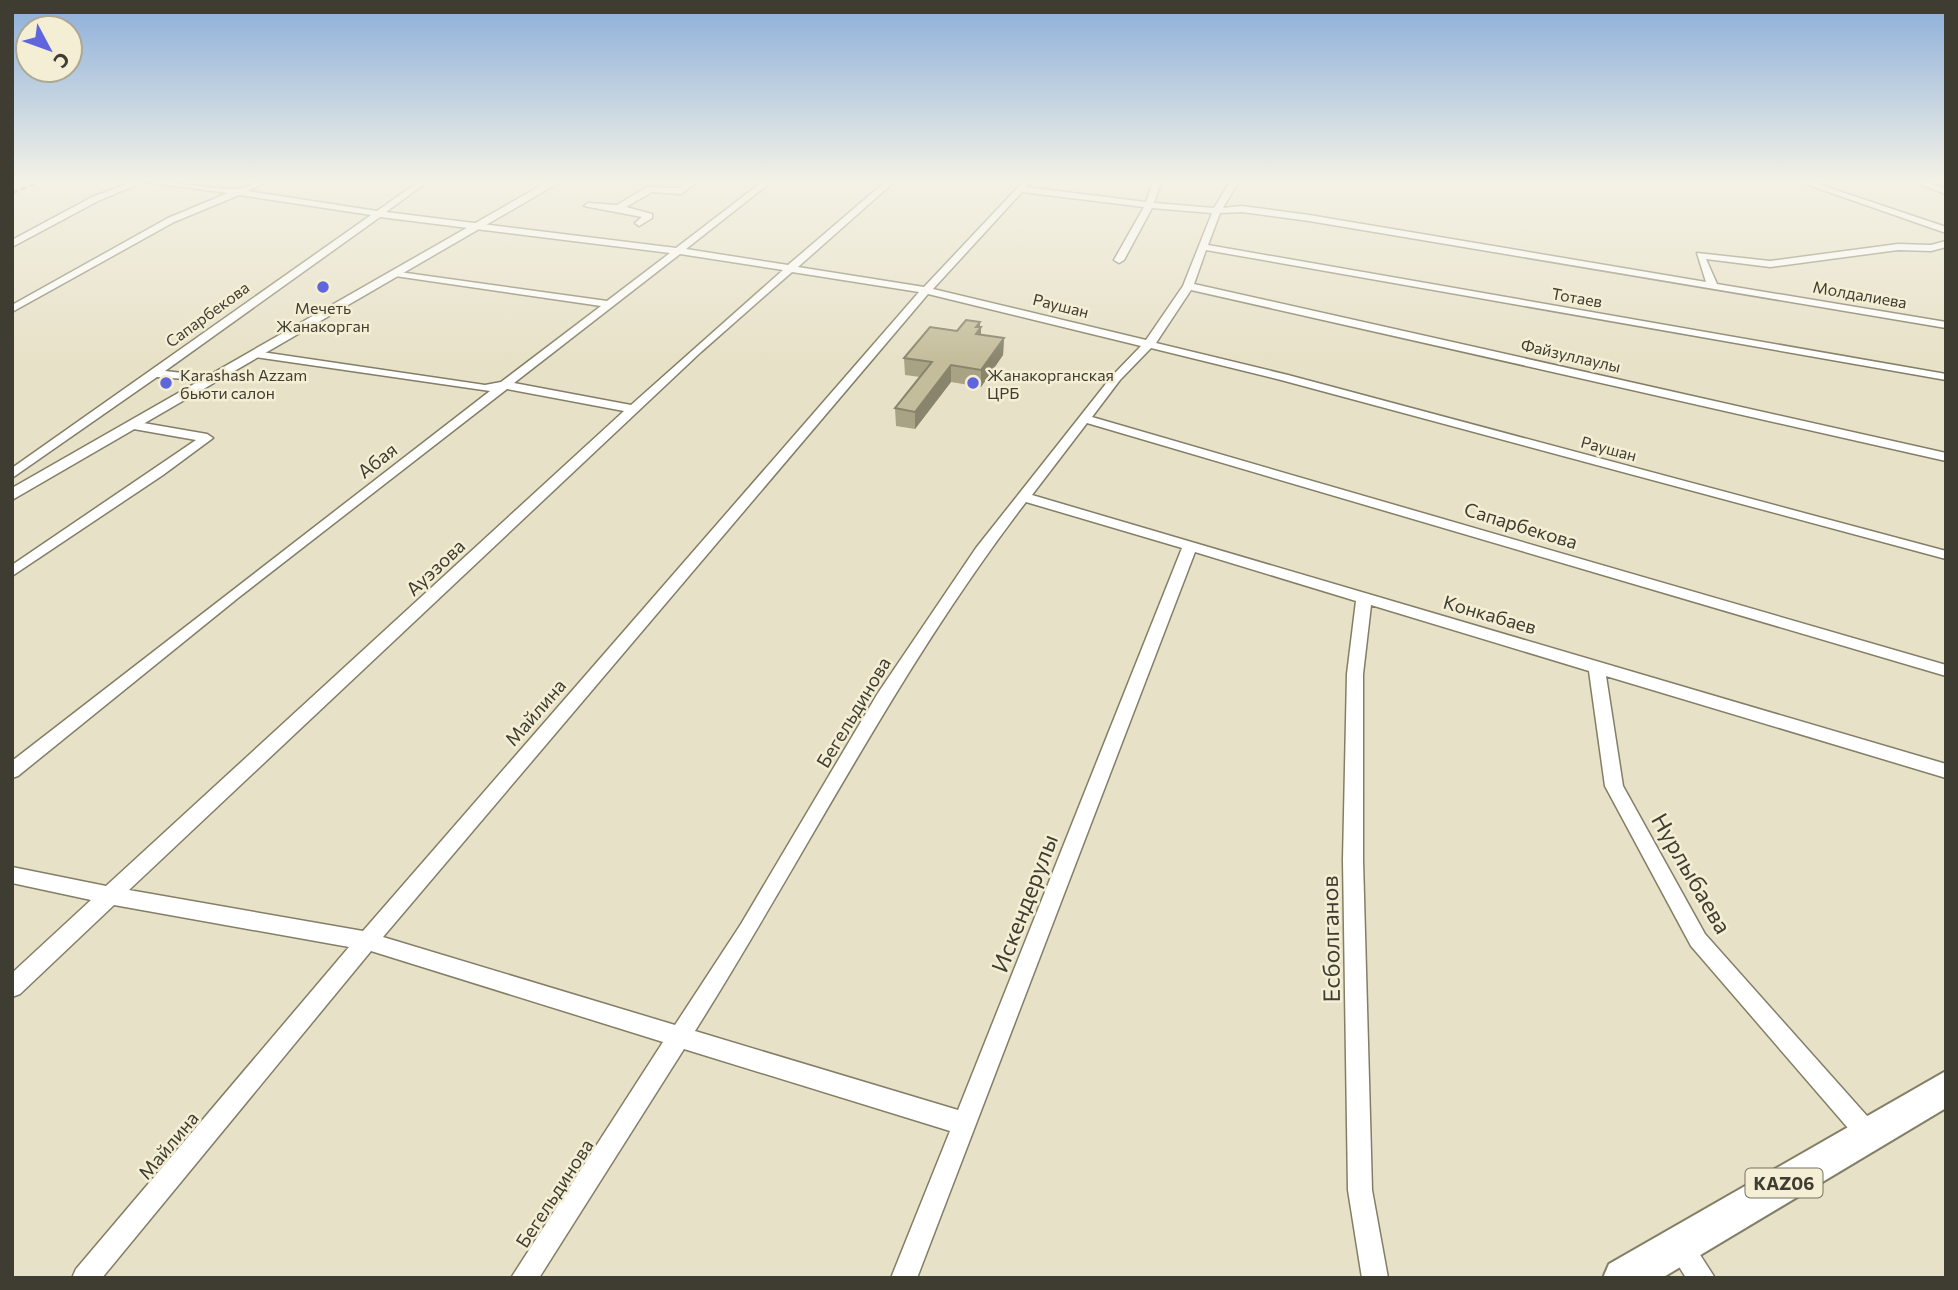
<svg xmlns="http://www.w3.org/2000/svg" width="1958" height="1290" font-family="Commissioner,sans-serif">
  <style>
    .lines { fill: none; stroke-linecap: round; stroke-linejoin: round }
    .street-casing { stroke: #837e66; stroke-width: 3 }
    .secondary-casing { stroke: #837e66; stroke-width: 3 }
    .primary-casing { stroke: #837e66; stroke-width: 4 }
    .street { fill: #fff; fill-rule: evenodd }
    .secondary { fill: #fff; fill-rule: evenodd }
    .primary { fill: #fff; fill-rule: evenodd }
    .rail { stroke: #585548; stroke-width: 2.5; stroke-dasharray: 6 3.5; stroke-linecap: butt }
    .wall { fill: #a9a385 }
    .shaded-wall { fill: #89846c }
    .building { fill: #c4bd9b; stroke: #89846c; stroke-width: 2 }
    .poi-dot { fill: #5f65dd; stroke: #f4efd4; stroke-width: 2.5 }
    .labels { text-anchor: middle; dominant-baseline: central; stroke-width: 5; stroke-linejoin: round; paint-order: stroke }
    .far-street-label { font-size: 16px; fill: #3f3d32; stroke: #f4efd4 }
    .far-poi-label { font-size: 16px; fill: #3f3d32; stroke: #f4efd4; text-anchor: start }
    .shield { fill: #f4efd4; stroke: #757263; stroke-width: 2 }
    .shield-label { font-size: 18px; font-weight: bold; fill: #3f3d32 }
    .street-label { font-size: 19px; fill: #3f3d32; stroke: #f4efd4 }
    .near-street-label { font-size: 23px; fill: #3f3d32; stroke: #f4efd4 }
  </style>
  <rect width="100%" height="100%" fill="#e7e1c7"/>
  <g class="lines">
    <g class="street-casing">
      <path id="street" d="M132,182H143L98,201L12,247V240L92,197Z
        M145,182C175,181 204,189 234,189C245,189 254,182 266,182L248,191L377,211L418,182H427L386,212L676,248L762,182H771L686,249L788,265L885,182H894L798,267L924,287L1023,182H1031L1026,187L1146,202L1153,182H1161L1154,203L1214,208L1230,182H1238L1223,208L1242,206L1309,215L1706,282L1697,253L1770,261L1898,244L1931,245L1946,241V247L1931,251L1898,250L1770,267L1706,259L1717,284L1946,322V328L1309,221L1242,212L1220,213L1208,245L1946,374V380L1206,250L1194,284L1946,453V461L1191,290L1156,343L1288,375L1946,551V559L1281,380L1151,348L1120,380L1092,417L1946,665V676L1087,423L1032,495L1946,764V778L1606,676L1623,786L1705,934L1876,1126L1880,1134L1876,1142L1868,1146L1860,1142L1691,946L1605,786L1589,671L1371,605L1363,674V860L1372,1190L1388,1278H1362L1348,1190L1343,860L1347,674L1356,601L1195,552L917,1278H891L950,1131L684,1049L539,1278H511L663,1042L371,951L102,1278H72L76,1269L349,947L114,905L20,994L12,997V973L91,900L12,883V867L106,886L624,411L507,389L238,598L18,776L12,778V761L490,391L255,357L249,354L255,351L485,385L501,382L601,306L395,276L392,275V271L607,301L670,253L380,217L165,371L210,376L216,379L214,381L157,377L12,478V468L371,215L239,195L174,222L12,312V305L168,218L228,193ZM1022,192L1144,207L1114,260L1119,263L1124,260L1152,208L1212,213L1183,286L1146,340L933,289ZM680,254L783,270L631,405L514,383ZM792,272L919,292L363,931L129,890L701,352ZM928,294L1141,346L1112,376L976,548L878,693L741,924L675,1025L383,937ZM1026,502L1182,548L958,1110L695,1031C806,855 899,667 1026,502Z
        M688,182H697L681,194L652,192L626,207L652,214V218L639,226L635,223L642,217L584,206L588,203L617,205L647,187L679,188Z
        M1800,182H1812L1946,227V233Z
        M1915,182H1926L1946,189V194Z
        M132,421L207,434L213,438L163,475L12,576V565L196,440L128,428L126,425Z
        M1679,1232L1688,1236L1715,1278H1686L1666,1245L1670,1236Z"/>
    </g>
    <g class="secondary-casing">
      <path id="secondary" d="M547,182H560L12,500V488Z"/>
    </g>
    <g class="primary-casing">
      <path id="primary" d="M1946,1071V1108L1662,1278H1603L1609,1264Z"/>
    </g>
    <use href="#street" class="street"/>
    <use href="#secondary" class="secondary"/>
    <use href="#primary" class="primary"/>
    <path class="rail" d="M12,193L39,182"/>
  </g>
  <path class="wall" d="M981,327V335L1004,338L1003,355L981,387L951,382L915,429L896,426L895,408L920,377L905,375L904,358L957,331Z"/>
  <path class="shaded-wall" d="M980,322V329L981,327V344L976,350V327Z
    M1004,338L1003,355L981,387V370Z
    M951,365V382L915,429V412Z"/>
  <path class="building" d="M966,320L980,322L976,327H981L976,334L1004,338L981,370L951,365L915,412L895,408L932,362L904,358L930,327L957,331Z"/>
  <linearGradient id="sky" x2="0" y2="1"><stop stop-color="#8baeda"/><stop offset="0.5" stop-color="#f4f2e6"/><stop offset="1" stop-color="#f4f2e6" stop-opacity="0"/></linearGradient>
  <rect width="1958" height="362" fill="url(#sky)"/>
  <g class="poi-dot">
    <circle cx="323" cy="287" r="7"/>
    <circle cx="166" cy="383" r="7"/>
    <circle cx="973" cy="383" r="7"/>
  </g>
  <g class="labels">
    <g class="far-street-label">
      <text transform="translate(1860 294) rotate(10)">Молдалиева</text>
      <text transform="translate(1577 297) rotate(10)">Тотаев</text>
      <text transform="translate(1061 305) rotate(14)">Раушан</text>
      <text transform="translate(207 314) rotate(-36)">Сапарбекова</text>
      <text transform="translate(1571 355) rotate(13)">Файзуллаулы</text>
      <text transform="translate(1609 448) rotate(15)">Раушан</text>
    </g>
    <g class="far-poi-label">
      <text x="323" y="307" text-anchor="middle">Мечеть<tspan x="323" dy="18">Жанакорган</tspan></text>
      <text x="180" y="374">Karashash Azzam<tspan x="180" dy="18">бьюти салон</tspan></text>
      <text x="987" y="374">Жанакорганская<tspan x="987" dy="18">ЦРБ</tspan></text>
    </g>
    <rect class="shield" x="1745.5" y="1168.5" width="77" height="29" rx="5"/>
    <g class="shield-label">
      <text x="1784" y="1183">KAZ06</text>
    </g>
    <g class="street-label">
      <text transform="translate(377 460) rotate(-38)">Абая</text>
      <text transform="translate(1521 525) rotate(17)">Сапарбекова</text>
      <text transform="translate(435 567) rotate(-43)">Ауэзова</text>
      <text transform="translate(1490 614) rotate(16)">Конкабаев</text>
      <text transform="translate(535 712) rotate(-49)">Майлина</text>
      <text transform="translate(853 712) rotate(-59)">Бегельдинова</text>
      <text transform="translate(168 1145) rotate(-50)">Майлина</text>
      <text transform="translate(554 1193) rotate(-57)">Бегельдинова</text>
    </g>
    <g class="near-street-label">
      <text transform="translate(1692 873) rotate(60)">Нурлыбаева</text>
      <text transform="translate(1024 903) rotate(-69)">Искендерулы</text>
      <text transform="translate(1330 939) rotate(-91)">Есболганов</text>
    </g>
  </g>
  <rect width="1958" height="1290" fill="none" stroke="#3f3d32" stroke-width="28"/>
  <g transform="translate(49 49) rotate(131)"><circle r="33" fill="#f4efd4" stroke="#aca893" stroke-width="2"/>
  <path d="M0-5L12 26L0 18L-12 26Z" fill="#5f65dd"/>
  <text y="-10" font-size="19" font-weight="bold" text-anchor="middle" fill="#3f3d32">С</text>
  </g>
</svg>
